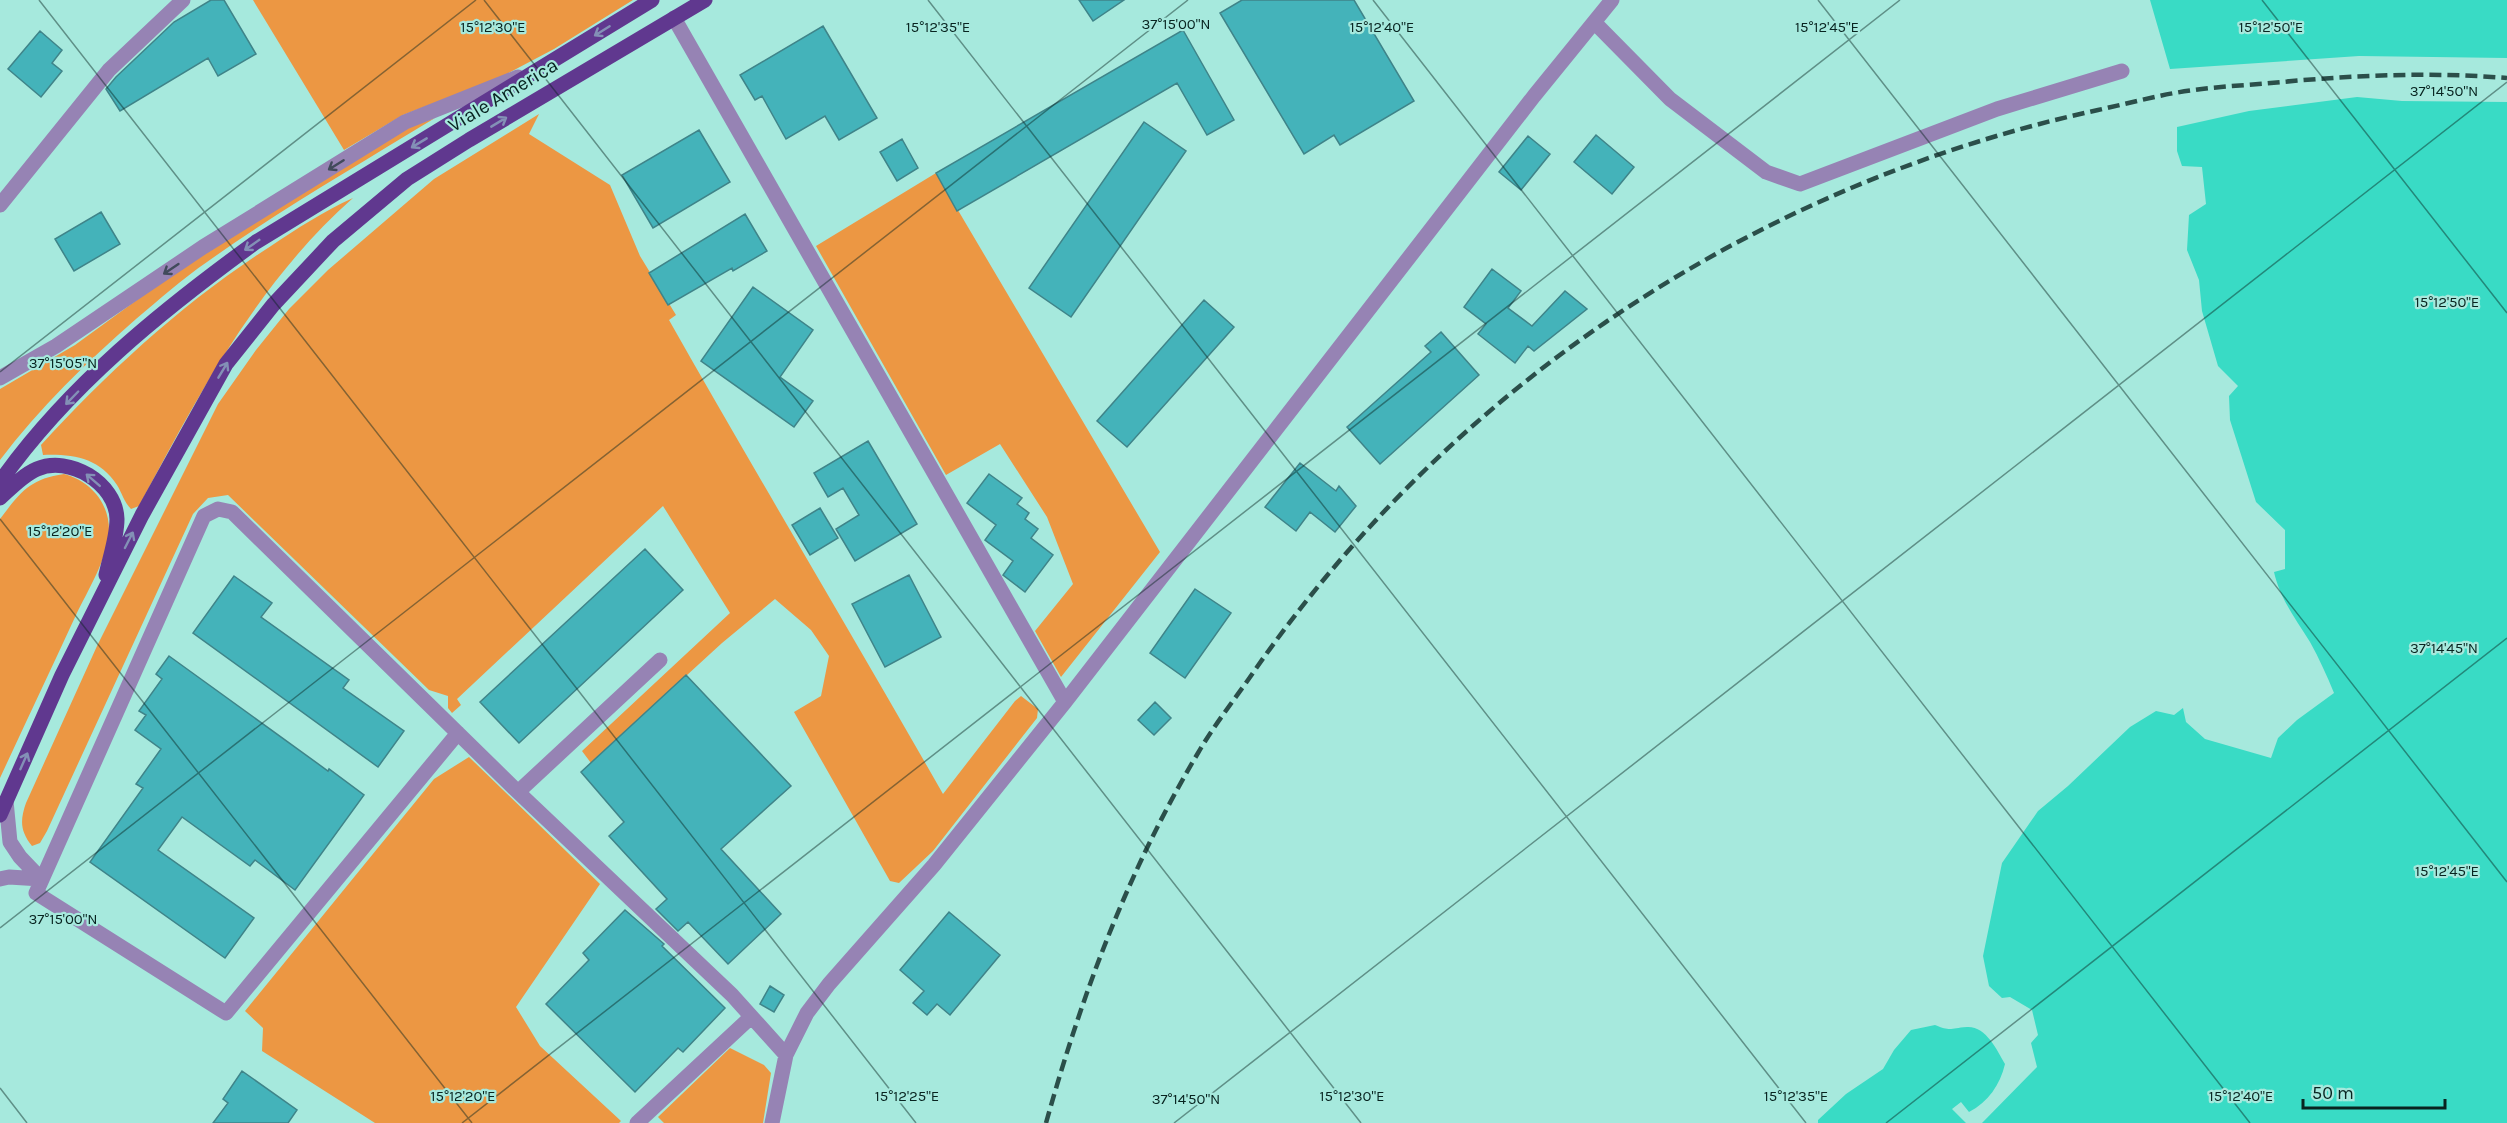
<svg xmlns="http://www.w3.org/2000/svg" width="2507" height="1123" font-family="Karla,sans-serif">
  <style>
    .green { fill: #ec9743 }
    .water { fill: #39dbc5 }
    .building { fill: #44b3ba; stroke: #3f8489; stroke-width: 1.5 }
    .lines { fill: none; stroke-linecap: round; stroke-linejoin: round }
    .minor { stroke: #9683b4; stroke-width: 15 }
    .major { stroke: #60388f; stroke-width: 15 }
    .rail { stroke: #2b4f4a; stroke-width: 4.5; stroke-dasharray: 12 6; stroke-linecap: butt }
    .oneway { stroke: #8390b6 }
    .oneway2 { stroke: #414a5b }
    .ticks { fill: none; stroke: #082420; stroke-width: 1.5; stroke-opacity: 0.45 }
    .labels { text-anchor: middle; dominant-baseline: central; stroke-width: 4.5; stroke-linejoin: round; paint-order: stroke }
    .street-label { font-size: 20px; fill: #082420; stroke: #a6e9dd }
    .ticks-label { font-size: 15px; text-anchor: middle; fill: #082420; stroke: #a6e9dd; stroke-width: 4.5; stroke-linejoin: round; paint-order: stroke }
  </style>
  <rect width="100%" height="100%" fill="#a6e9dd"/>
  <path class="green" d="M253,0H633L554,49L497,79L403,115L344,150Z
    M539,114L529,134L610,185L640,256L676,315L669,320C759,479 853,636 943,794L1015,701L1021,696L1038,709L1037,718L933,851L899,883L890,881L794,712L821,696L829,656L811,630L775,599L722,643L591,763L582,751L730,613L663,506L457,699L461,705L452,713L448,708V696L429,690L228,495L208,498L193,514L47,831L40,843L32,846C20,831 20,820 26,803L97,646L218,404L256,350L289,309L328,270L434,179Z
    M435,118C358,165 280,210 207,262C182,279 159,300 136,319C87,362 40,407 0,460V389L75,345L200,254L404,129Z
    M936,173L1160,552L1061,677L1035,631L1073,584L1047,517L1000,444L946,475L816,246Z
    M353,198C258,282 198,395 139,506L131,509C124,502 122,493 117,485C99,458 74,454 43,455L41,445C110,370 185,301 271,246C298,228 324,211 353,198Z
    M64,474C90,481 109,502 109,530C109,556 87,592 76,615C51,669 25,724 0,778V519C20,493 29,479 64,474Z
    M469,757L600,884L516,1007L540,1046L621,1121L619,1123H375L262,1051L263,1028L245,1011L434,779Z
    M730,1048L764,1065L771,1073L763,1123H664L658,1117Z"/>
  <path class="water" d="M2150,0H2507V58L2359,56L2170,69Z
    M2357,97L2402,101L2507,102V1123H1982L2037,1067L2031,1043L2038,1035L2032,1010L2010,997L2002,998L1989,986L1983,956L2002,863L2038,811L2068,786L2130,727L2156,711L2174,715L2183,708L2186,722L2205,739L2271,758L2278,738L2297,720L2334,693C2327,676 2319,658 2310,642C2296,619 2280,599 2274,572L2285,569V530L2256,502L2230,420L2229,396L2238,386L2218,366L2202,311L2199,280L2187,250L2189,215L2206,204L2202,167L2182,166L2177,151V127L2249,111Z
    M1935,1025C1952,1032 1950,1028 1967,1027C1986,1026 1997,1050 2005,1064C2000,1085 1988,1102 1969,1112L1961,1102L1952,1109L1966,1123H1818V1120L1846,1094L1883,1069L1894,1050L1911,1030Z"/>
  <path class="building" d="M211,0H224L256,54L218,76L208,58L120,111L106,89L116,77L174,22Z
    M1079,0H1124L1093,21Z
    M1242,0H1354L1414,101L1340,145L1334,135L1304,154L1220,13Z
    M823,26L877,118L839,140L825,116L786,139L762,96L755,100L740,75Z
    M1183,30L1234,120L1207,135L1177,83L957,211L936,173Z
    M40,31L62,50L52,63L62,71L41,97L8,69Z
    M1144,122L1186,151L1071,317L1029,288Z
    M699,130L730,182L653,228L622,175Z
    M1596,135L1634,167L1612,194L1574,162Z
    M1528,136L1550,154L1521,190L1499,172Z
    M902,139L918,168L897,181L880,152Z
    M101,212L120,244L74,271L55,239Z
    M745,214L767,251L733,271L732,268L668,305L649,273Z
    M1492,269L1521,291L1508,308L1532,326L1565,291L1587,309L1534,351L1528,346L1515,363L1478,334L1486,324L1464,307Z
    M753,287L813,330L780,377L813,401L794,427L701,361Z
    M1204,300L1234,327L1127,447L1097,421Z
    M1441,332L1479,375L1380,464L1347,427L1431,352L1425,346Z
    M868,441L917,524L855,561L836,529L859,515L843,488L828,497L814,473Z
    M1300,463L1336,491L1339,486L1356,506L1335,532L1310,512L1296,531L1265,507Z
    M989,474L1022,498L1017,504L1029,513L1025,519L1038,529L1031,538L1053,555L1025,592L1003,575L1013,561L985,540L996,525L967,503Z
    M820,508L838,538L810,555L792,525Z
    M645,549L683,590L519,743L480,702Z
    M909,575L941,637L885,667L852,604Z
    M234,576L272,603L261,617L349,680L343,688L404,731L378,767L193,633Z
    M1195,589L1231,613L1185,678L1150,653Z
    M169,656L328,771L329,769L364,795L295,890L255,860L250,866L182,817L158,850L254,918L225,958L90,862L143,788L136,784L161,749L135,730L146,715L139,711L162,679L156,674Z
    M686,675L791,786L721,849L781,914L728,964L688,922L678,931L656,909L667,899L609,836L624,822L581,772Z
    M1155,702L1171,718L1154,735L1138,720Z
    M625,910L664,944L662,946L725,1008L683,1052L678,1048L635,1092L546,1004L589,960L583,953Z
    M949,912L1000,955L950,1015L937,1004L927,1015L913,1003L924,991L900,970Z
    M770,986L784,995L774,1012L760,1004Z
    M242,1071L297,1110L288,1123H213L228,1103L223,1099Z"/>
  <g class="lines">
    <path class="minor" d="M674,18L1065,702
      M1594,22L1670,99L1766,172L1800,184L1997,109L2122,71
      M0,205L109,70L183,0
      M0,378L56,346L203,247L405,122L518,77
      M458,733L226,1013L36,893L204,516L218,509L232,512L518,792L732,995L786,1055
      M518,792L660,660
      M6,801L10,842L20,857L41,879
      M0,879L9,877L41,879
      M637,1123L751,1017
      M772,1123L786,1055L807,1013L829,984L934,865L1065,702L1534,96L1612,0"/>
    <path class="major" d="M0,482C68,386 161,311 256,242L652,0
      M0,498C11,488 23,475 37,469C69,455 116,483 117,519C117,537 110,557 106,575
      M0,815L62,675L142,515L226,364L273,305L333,241L407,179L469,140L705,0"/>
    <path class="rail" d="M1046,1123C1083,991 1128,871 1198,753C1213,727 1231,704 1248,680C1448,388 1752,185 2098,110C2130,103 2162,94 2194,90C2223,86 2253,85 2282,82C2357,75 2432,72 2507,78"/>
  </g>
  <defs><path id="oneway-shaft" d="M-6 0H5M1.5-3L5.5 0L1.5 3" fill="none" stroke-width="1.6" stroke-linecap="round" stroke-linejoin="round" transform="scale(1.5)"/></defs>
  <g class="oneway">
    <use href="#oneway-shaft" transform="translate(602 31) rotate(148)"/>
    <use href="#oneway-shaft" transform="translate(499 122) rotate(-31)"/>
    <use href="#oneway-shaft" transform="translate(419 143) rotate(149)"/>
    <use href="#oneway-shaft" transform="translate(252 245) rotate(145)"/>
    <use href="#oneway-shaft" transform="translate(223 370) rotate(-59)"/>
    <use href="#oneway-shaft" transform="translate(72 398) rotate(134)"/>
    <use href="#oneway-shaft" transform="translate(93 480) rotate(-139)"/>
    <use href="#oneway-shaft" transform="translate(129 540) rotate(-63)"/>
    <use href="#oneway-shaft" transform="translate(24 761) rotate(-66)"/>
  </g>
  <g class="oneway2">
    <use href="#oneway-shaft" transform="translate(336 165) rotate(148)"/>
    <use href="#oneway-shaft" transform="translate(171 269) rotate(146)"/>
  </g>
  <path class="ticks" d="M39,0L916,1123M484,0L1361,1123M928,0L1806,1123M1373,0L2250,1123M1818,0L2507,882M2262,0L2507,313M0,372L476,0M0,519L472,1123M0,928L1188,0M0,1088L27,1123M462,1123L1900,0M1174,1123L2507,82M1886,1123L2507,638"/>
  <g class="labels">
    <g class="street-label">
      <text transform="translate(503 95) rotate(-31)">Viale America</text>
    </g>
  </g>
  <g class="ticks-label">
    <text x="1176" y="29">37°15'00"N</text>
    <text x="493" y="32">15°12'30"E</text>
    <text x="938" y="32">15°12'35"E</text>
    <text x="1382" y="32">15°12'40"E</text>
    <text x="1827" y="32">15°12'45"E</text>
    <text x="2271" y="32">15°12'50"E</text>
    <text x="2444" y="96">37°14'50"N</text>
    <text x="2447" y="307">15°12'50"E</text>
    <text x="63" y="368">37°15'05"N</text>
    <text x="60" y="536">15°12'20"E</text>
    <text x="2444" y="653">37°14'45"N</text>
    <text x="2447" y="876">15°12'45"E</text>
    <text x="63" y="924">37°15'00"N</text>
    <text x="463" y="1101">15°12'20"E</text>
    <text x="907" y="1101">15°12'25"E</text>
    <text x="1352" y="1101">15°12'30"E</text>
    <text x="1796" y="1101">15°12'35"E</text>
    <text x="2241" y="1101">15°12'40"E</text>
    <text x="1186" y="1104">37°14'50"N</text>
  </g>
  <path d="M2303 1099v9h142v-9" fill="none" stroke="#082420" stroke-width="3"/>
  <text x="2312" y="1099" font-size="18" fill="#082420" stroke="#a6e9dd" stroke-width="4.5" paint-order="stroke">50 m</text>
</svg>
